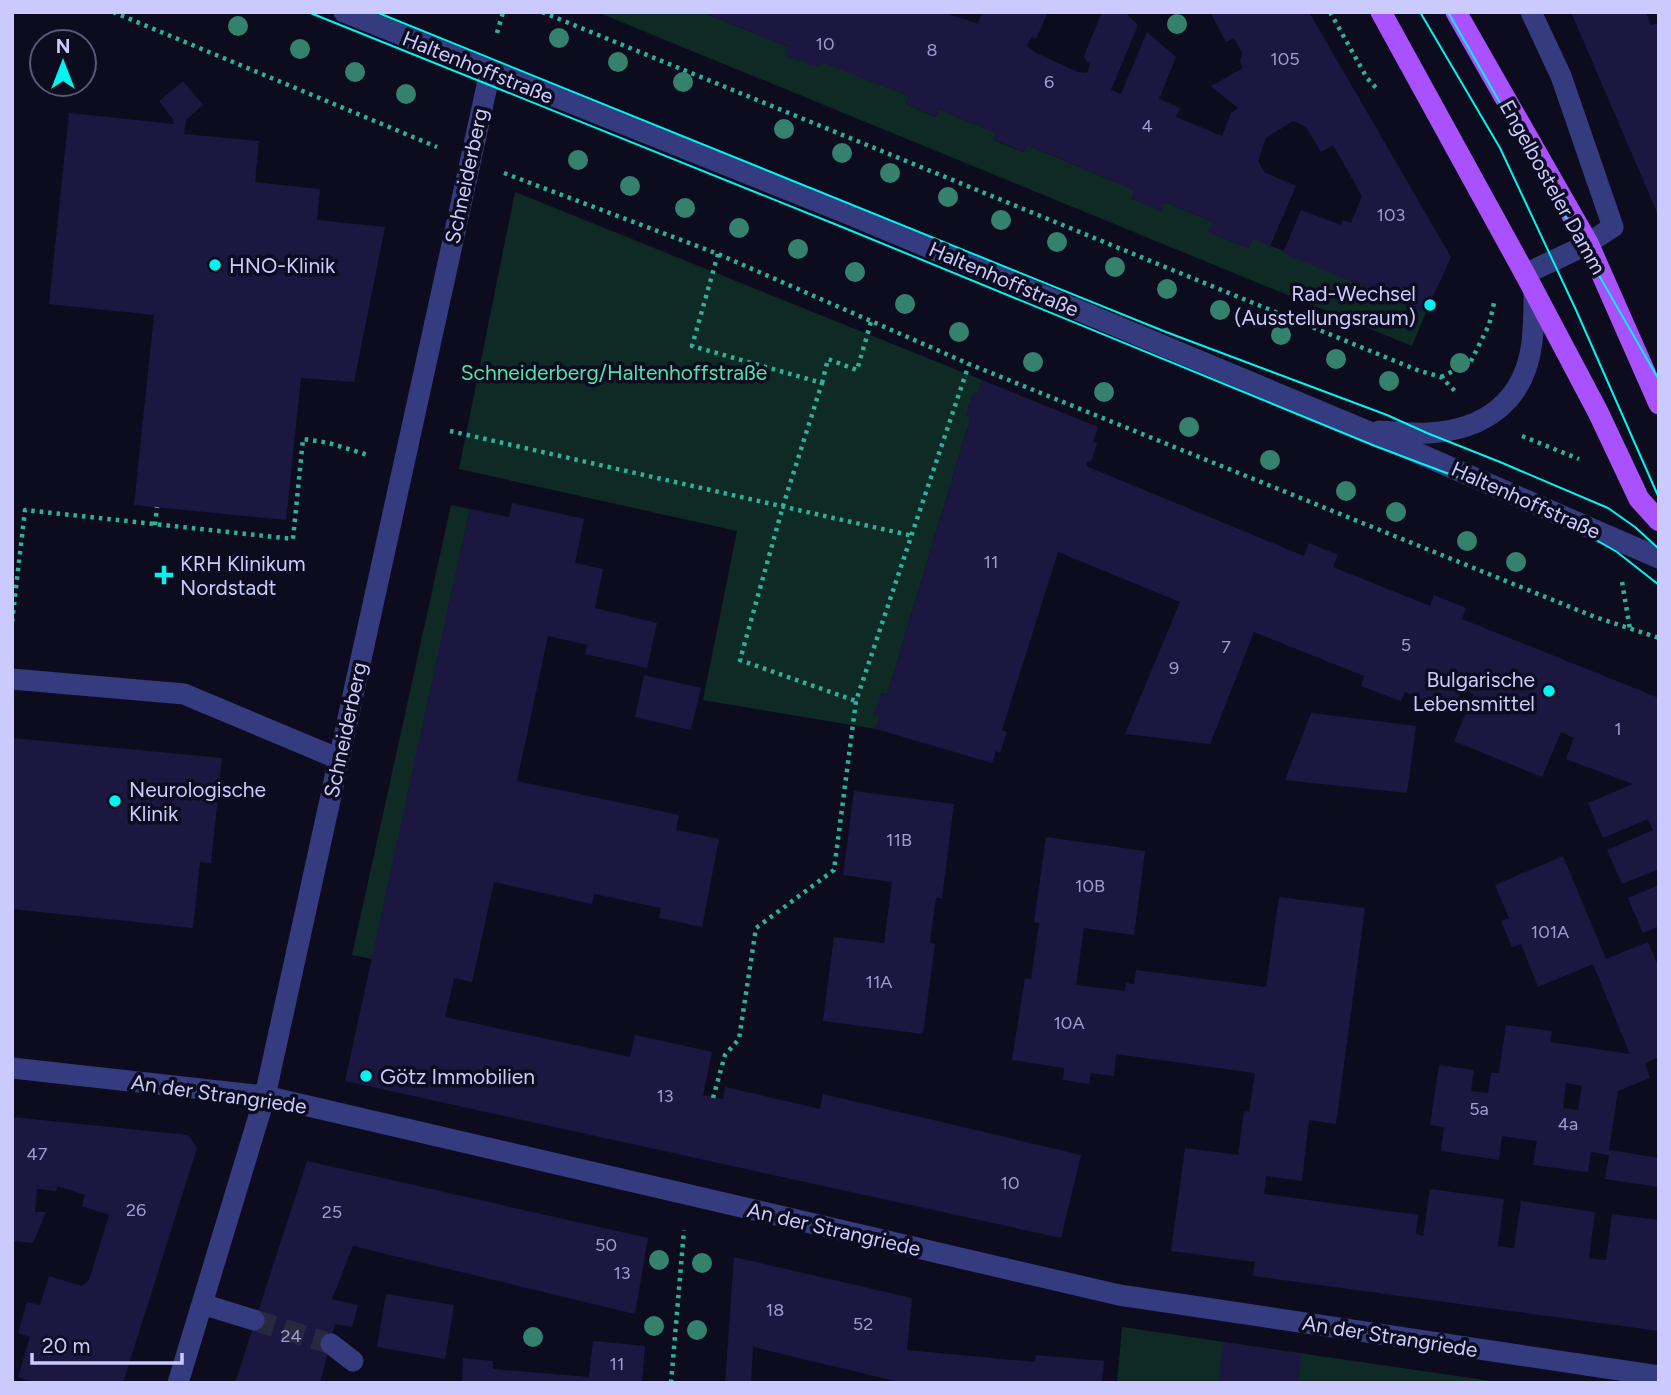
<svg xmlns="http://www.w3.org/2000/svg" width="1671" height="1395" font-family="Figtree,sans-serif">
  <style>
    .green { fill: #0f2925 }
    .building { fill: #1b1740; fill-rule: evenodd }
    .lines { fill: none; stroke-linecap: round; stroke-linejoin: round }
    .minor-tunnel { stroke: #292841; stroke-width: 21; stroke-dasharray: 21 10; stroke-linecap: butt }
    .path { stroke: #2ab39a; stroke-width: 4.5; stroke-dasharray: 3.5 5; stroke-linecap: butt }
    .minor { stroke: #353b7f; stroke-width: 21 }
    .major { stroke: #a951ff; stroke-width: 21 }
    .tram { stroke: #00f5f0; stroke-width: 2 }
    .tree { fill: #34816d }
    .poi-dot { fill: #00f5f0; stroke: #0d0c1f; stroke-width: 2.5 }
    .labels { text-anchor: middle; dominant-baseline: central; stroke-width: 7; stroke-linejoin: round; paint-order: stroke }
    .number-label { font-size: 18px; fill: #9e9dcf }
    .street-label { font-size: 21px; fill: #cacaff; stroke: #0d0c1f }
    .poi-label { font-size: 21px; fill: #cacaff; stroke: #0d0c1f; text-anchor: start }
    .park-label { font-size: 21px; fill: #53e1ad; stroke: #0d0c1f }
  </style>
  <rect width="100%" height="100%" fill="#0d0c1f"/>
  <path class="green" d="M597,12H702L904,94L909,97L906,104L935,117L939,109L996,133L994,140L1023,152L1027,145L1135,190L1132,199L1161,210L1165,202L1213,222L1209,232L1248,248L1253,238L1426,312L1412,346Z
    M515,192L982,380L978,394L973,393L966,415L971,417L887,695L881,693L880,717L876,729L703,700L737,531L459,469Z
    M451,505L470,509L372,959L352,955Z
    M1122,1327L1505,1383H1117Z"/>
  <path class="building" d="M702,12H942L978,24L982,12H1048L1036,39L1031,37L1027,46L1036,53L1078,72L1087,73L1090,64L1087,62L1084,56L1102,12H1125L1138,25L1111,90L1121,94L1147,32L1176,57L1159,99L1180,108L1176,117L1222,136L1231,113L1238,108L1211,86L1243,68L1240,62L1242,53L1234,38L1226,42L1210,12H1309L1451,257L1426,312L1283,253L1301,210L1341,225L1343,220L1351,223L1362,196L1333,145L1321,152L1306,127L1293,121L1266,138L1258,161L1264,172L1296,186L1270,246L1253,238L1248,248L1208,232L1213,222L1165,202L1161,211L1132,199L1135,190L1027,145L1024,152L993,139L996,133L939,109L936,117L906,104L909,97L904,94L821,62L820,65L813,66L785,55L788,47Z
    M1571,12H1646L1651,25L1659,23V217Z
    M183,81L203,105L186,120L184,134L259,141L255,182L320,189L317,220L385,227L354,382L301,378L286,520L134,505L154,315L49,304L69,113L174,124L173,119L159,101Z
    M982,380L1098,427L1093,442L1097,443L1091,462L1088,461L1086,466L1304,556L1309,543L1338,555L1333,567L1430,606L1434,595L1466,608L1462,619L1659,698V869L1622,884L1607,850L1653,830L1648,819L1603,838L1588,803L1633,784L1566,759L1574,738L1561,732L1542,777L1454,741L1474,694L1462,689L1452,712L1405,692L1401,701L1361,686L1364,676L1254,632L1210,744L1125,734L1180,602L1058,552L1002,730L1007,732L1000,753L996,751L992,763L876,729L880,717L874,715L881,693L887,695L971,417L966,415L973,392L978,394Z
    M512,503L584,519L575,563L603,569L595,608L657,623L647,668L585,654L587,645L548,636L517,781L679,815L676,830L719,839L702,927L659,918L661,908L594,894L592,904L494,882L472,982L454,978L445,1017L630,1057L635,1035L712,1052L703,1095L723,1099L725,1087L820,1109L823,1094L1081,1155L1061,1238L345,1081L470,509L509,517Z
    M644,675L701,688L691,730L635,717Z
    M1311,713L1416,726L1407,793L1285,780Z
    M12,738L222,758L211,863L200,862L193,928L12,909Z
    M854,791L954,804L942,898H936L933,919L930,943L935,944L923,1034L823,1021L834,937L884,943L892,882L843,875Z
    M1046,837L1145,851L1134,935L1084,928L1076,985L1125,991L1126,983L1134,984L1136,970L1266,987L1279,897L1365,908L1336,1124L1309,1120L1302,1181L1266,1176L1264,1194L1418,1215L1416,1234L1423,1236L1430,1189L1504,1199L1498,1246L1514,1248L1521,1201L1595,1212L1589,1258L1606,1260L1612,1214L1659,1220V1331L1253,1276L1255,1262L1171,1251L1185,1148L1238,1155L1244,1111L1249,1112L1255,1073L1116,1054L1114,1076L1091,1073L1089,1084L1063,1080L1064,1068L1012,1060L1025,978L1031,979L1039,923L1034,922Z
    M1563,856L1606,959L1648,942L1659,968V1057L1645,1063L1650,1078L1618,1091L1609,1150L1659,1158V1187L1605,1179L1609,1155L1591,1152L1588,1172L1533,1165L1537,1141L1502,1136L1499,1160L1441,1151L1444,1127L1430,1125L1439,1065L1474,1070L1471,1091L1488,1093L1491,1073H1499L1506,1025L1552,1031L1550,1042L1630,1054L1593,964L1538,987L1521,944L1512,947L1501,921L1509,918L1495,885ZM1566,1083L1582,1086L1578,1110L1563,1108Z
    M1659,885V926L1643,933L1628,898Z
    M12,1117L188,1135L197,1148L123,1383H37L18,1377L30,1337L18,1333L27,1302L40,1305L49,1276L82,1286L89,1280L109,1215L82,1206L85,1195L58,1186L56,1191L37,1189L35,1212H46L33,1243L12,1241Z
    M307,1161L648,1238L635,1314L353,1246L332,1299L358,1305L352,1327L335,1324L320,1383H235Z
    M734,1257L912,1298L907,1350L1035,1362L1036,1355L1104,1361L1102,1383H904L753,1347L751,1383H725Z
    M386,1294L454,1305L445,1359L377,1347Z
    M593,1341L645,1346L642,1383H462L463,1358L493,1361V1369L589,1377Z
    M1223,1342L1302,1354L1298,1383H1218Z"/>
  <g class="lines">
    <path class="minor-tunnel" d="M254,1320L331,1344"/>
    <path class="path" d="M113,12L437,147
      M542,12L1417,370L1441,377L1455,391
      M1330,12L1367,78L1379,91
      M497,33L503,12
      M504,173L718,254L969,364L1595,617L1659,638
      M718,254L692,346L822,383L783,506L740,660L856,701
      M1441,377L1470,363L1489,325L1494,303
      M822,383L828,359L857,370L871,322
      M450,431L913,536
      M1522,436L1579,459
      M155,525L157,507
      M1622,582L1630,629
      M12,622L25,510L293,539L303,439L329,443L368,455
      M713,1098L725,1055L739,1039L756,928L834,870L856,701L969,364
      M671,1383L684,1230"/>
    <path class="minor" d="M344,12L846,213L1367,431L1659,558
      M1525,274L1582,247L1613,227L1561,76L1531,12
      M1379,431C1395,432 1412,434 1428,433C1485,430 1525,401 1532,342C1534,326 1534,310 1534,294
      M12,679L184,694L339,759
      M12,1068L265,1096L1119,1295L1659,1376
      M202,1304L254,1320
      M331,1344L353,1361
      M178,1383L265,1096L490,72"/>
    <path class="major" d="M1381,12L1525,274L1598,412L1639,499L1659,521
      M1456,12L1588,243L1659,404"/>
    <path class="tram" d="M308,12L842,227L1375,446L1457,477L1572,526L1617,552L1659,585
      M376,12L1166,332L1387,415L1427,433L1500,462L1608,508L1635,527L1659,549
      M1420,12L1500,148L1576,310L1659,498
      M1448,12L1659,380"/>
  </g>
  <g class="tree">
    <circle cx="1177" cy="24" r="10"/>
    <circle cx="238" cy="26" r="10"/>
    <circle cx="559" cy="38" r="10"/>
    <circle cx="300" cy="49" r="10"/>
    <circle cx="618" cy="62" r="10"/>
    <circle cx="355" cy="72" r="10"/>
    <circle cx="683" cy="82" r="10"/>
    <circle cx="406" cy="94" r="10"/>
    <circle cx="784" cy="129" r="10"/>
    <circle cx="842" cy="153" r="10"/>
    <circle cx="578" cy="160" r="10"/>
    <circle cx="890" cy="173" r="10"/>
    <circle cx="630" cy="186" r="10"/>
    <circle cx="948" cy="197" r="10"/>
    <circle cx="685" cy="208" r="10"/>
    <circle cx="1001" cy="220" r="10"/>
    <circle cx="739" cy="228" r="10"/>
    <circle cx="1057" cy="242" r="10"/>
    <circle cx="798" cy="249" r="10"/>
    <circle cx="1115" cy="267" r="10"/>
    <circle cx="855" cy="272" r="10"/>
    <circle cx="1167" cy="289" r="10"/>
    <circle cx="905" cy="304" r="10"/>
    <circle cx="1220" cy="310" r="10"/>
    <circle cx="959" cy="332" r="10"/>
    <circle cx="1281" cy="335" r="10"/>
    <circle cx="1336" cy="359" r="10"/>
    <circle cx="1033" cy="362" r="10"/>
    <circle cx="1460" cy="363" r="10"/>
    <circle cx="1389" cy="381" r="10"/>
    <circle cx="1104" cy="392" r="10"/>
    <circle cx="1189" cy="427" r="10"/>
    <circle cx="1270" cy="460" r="10"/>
    <circle cx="1346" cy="491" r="10"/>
    <circle cx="1396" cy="512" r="10"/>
    <circle cx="1467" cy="541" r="10"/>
    <circle cx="1516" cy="562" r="10"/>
    <circle cx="659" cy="1260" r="10"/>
    <circle cx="702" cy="1263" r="10"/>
    <circle cx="654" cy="1326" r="10"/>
    <circle cx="697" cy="1330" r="10"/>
    <circle cx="533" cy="1337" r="10"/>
  </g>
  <g class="poi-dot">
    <circle cx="215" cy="265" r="7"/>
    <circle cx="1430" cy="305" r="7"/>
    <path d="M160.5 564.5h7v7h7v7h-7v7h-7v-7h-7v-7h7z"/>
    <circle cx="1549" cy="691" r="7"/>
    <circle cx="115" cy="801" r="7"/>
    <circle cx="366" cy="1076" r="7"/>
  </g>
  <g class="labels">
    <g class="number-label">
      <text x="825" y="44">10</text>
      <text x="932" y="50">8</text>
      <text x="1285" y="59">105</text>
      <text x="1049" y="82">6</text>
      <text x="1147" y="126">4</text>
      <text x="1391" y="215">103</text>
      <text x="991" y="562">11</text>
      <text x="1406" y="645">5</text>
      <text x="1226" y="647">7</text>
      <text x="1174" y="668">9</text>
      <text x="1618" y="729">1</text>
      <text x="899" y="840">11B</text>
      <text x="1090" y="886">10B</text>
      <text x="1550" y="932">101A</text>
      <text x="879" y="982">11A</text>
      <text x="1069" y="1023">10A</text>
      <text x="665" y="1096">13</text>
      <text x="1479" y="1109">5a</text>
      <text x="1568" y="1124">4a</text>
      <text x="37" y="1154">47</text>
      <text x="1010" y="1183">10</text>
      <text x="136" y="1210">26</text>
      <text x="332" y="1212">25</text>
      <text x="606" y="1245">50</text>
      <text x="622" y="1273">13</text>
      <text x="775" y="1310">18</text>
      <text x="863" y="1324">52</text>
      <text x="291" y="1336">24</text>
      <text x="617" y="1364">11</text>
    </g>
    <g class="street-label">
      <text transform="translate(478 67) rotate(22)">Haltenhoffstraße</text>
      <text transform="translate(466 176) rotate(-78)">Schneiderberg</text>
      <text transform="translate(1553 187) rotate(61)">Engelbosteler Damm</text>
      <text transform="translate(1004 279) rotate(23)">Haltenhoffstraße</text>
      <text transform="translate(1526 500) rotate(24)">Haltenhoffstraße</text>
      <text transform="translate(345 730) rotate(-78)">Schneiderberg</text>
      <text transform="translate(219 1094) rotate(8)">An der Strangriede</text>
      <text transform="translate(834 1229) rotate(13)">An der Strangriede</text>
      <text transform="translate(1390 1336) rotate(9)">An der Strangriede</text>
    </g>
    <g class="poi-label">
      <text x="229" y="265">HNO-Klinik</text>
      <text x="1416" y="293" text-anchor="end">Rad-Wechsel<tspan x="1416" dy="24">(Ausstellungsraum)</tspan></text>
      <text x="180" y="563">KRH Klinikum<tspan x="180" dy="24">Nordstadt</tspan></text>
      <text x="1535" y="679" text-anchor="end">Bulgarische<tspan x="1535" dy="24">Lebensmittel</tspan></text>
      <text x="129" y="789">Neurologische<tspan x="129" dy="24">Klinik</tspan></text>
      <text x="380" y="1076">Götz Immobilien</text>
    </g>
    <g class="park-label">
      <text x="614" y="372">Schneiderberg/Haltenhoffstraße</text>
    </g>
  </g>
  <rect width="1671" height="1395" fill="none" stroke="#cacaff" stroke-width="28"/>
  <g transform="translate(63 63)"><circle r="33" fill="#0d0c1f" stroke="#595879" stroke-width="2"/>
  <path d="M0-5L12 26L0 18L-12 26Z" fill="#00f5f0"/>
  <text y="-10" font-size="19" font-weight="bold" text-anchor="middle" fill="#cacaff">N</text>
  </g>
  <path d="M32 1353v10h150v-10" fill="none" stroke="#cacaff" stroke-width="3.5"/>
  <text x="42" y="1353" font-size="21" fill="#cacaff" stroke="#0d0c1f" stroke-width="5" paint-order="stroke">20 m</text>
</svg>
